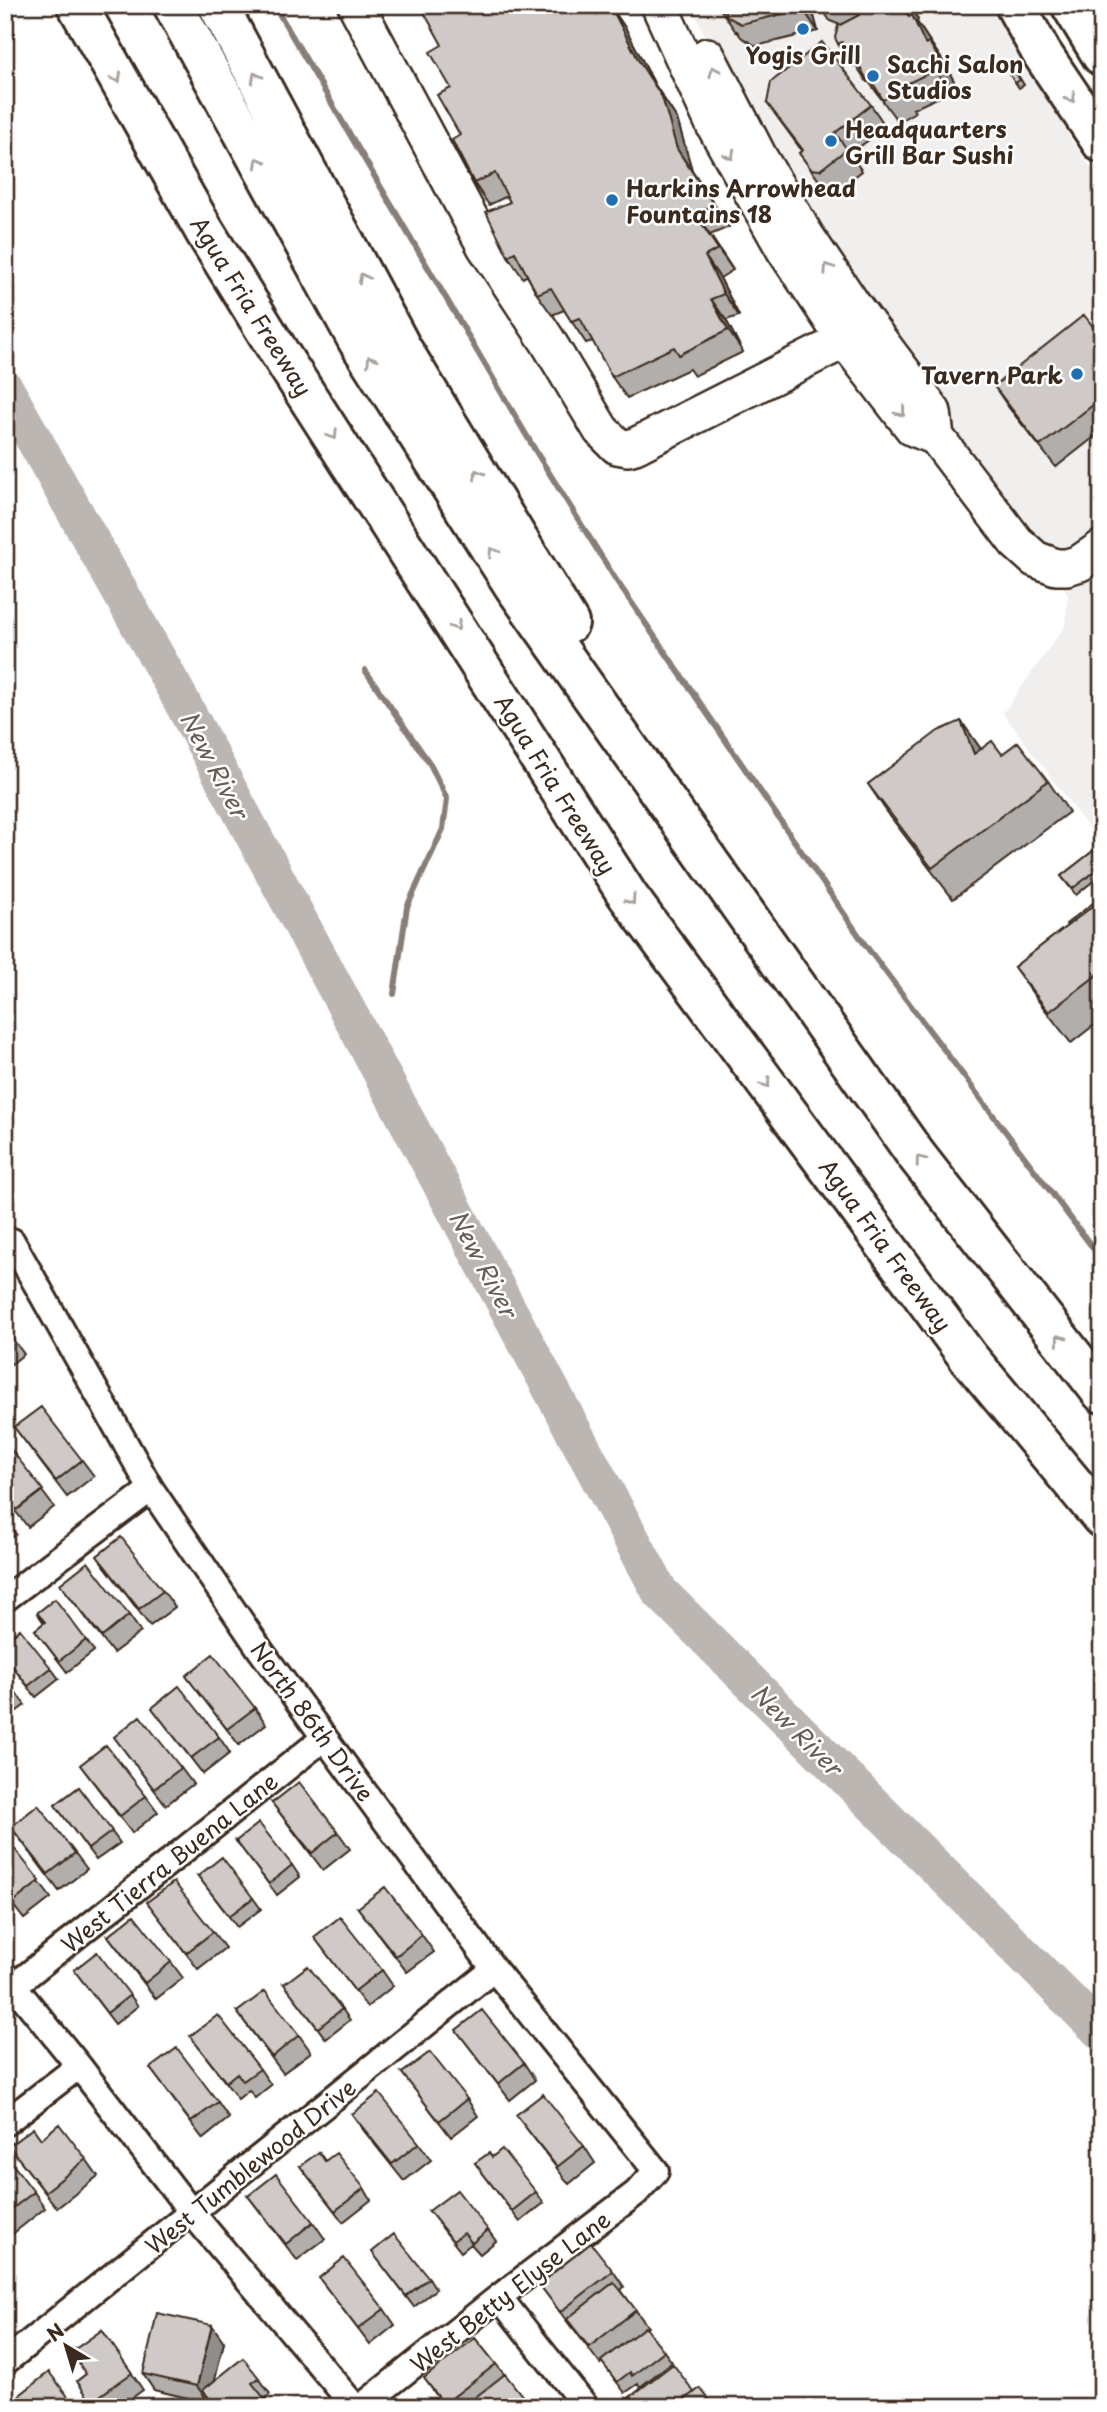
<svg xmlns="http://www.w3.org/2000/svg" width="1107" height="2412" font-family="'Playpen Sans',sans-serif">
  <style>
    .built { fill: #f1efee }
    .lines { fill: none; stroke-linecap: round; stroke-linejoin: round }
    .stream { stroke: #887e77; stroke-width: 6 }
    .river { stroke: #bcb6b3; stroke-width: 37 }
    .street-casing { stroke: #3b2a1e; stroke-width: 30 }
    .secondary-casing { stroke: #3b2a1e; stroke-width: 40 }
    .primary-casing { stroke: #3b2a1e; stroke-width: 44 }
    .highway-casing { stroke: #3b2a1e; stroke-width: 44 }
    .street { stroke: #fff; stroke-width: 24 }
    .secondary { stroke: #fff; stroke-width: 35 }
    .primary { stroke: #fff; stroke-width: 38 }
    .highway { stroke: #fff; stroke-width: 38 }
    .wall { fill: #b2aeab; stroke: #3b2a1e; stroke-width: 2 }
    .shaded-wall { fill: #918d8b; stroke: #3b2a1e; stroke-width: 2 }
    .building { fill: #cfcac7; stroke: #3b2a1e; stroke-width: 2 }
    .oneway { stroke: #a79f9a }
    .poi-dot { fill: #1f6fb2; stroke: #fff; stroke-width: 2.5 }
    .labels { text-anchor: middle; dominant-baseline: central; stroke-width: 5; stroke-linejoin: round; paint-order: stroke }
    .poi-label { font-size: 23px; font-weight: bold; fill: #3b2a1e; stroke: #fff; text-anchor: start }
    .street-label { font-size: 23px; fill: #3b2a1e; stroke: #fff }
    .water-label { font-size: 24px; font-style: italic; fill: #685b52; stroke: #fff }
  </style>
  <rect width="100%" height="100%" fill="#fff"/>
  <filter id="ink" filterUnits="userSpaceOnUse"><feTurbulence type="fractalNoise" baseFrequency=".0143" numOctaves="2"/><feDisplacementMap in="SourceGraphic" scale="14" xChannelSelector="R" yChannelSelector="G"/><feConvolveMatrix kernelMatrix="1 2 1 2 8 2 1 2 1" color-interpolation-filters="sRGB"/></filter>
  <g filter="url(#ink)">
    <path class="built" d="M691,5H994L1072,141L1102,184V834L1096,838L1003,713L1065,626L1068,595L1037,541L925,395L732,96Z"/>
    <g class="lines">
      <path class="stream" d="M274,5L538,455L616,580L866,946L1102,1260
        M365,670L430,764L447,799L443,829L407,907L394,994"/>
      <path class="river" d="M5,388L176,691L660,1592L1102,2033"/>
      <g class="street-casing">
        <path id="street" d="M5,1246L12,1241L151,1489L261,1651L494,1969L656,2171L636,2193L499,2297L361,2407
          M5,1599L151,1489
          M5,1975L79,2066L192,2213L355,2407
          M14,1986L324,1738
          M5,2123L79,2066
          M499,2297L586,2407
          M5,2362L494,1969"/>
      </g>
      <g class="secondary-casing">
        <path id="secondary" d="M356,5L485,246L547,340L601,430L617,446L628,448L635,446L845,340L867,324
          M659,5L714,125L784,249L845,340L913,428L936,437L1016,542L1035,559L1056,567H1067L1080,563L1102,548
          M707,56L759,157L806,236L852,304L933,412L936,437"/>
      </g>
      <g class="primary-casing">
        <path id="primary" d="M1015,5L1041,52L1102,143
          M1071,5L1102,56"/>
      </g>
      <g class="highway-casing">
        <path id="highway" d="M77,5L205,232L282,357L628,896L968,1357L1102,1518
          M173,5L358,341L514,586L916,1155L1102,1393
          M218,5L402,349L569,623"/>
      </g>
      <use href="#street" class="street"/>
      <use href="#secondary" class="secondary"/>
      <use href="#primary" class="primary"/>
      <use href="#highway" class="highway"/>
    </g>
    <path class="wall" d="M720,5H811L818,31L756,46L741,37L737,31L736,32L721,10Z
      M820,5H908L918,19L917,22L944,63L954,81L950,92L913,109L915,112L898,122L869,82H867L855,64L853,66L838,44L840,25L830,21Z
      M611,7L626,29L655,85L677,119L692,170L729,227L710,235L733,270L720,278L739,316L726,320L743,352L694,376L689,369L627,398L612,377L593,341L586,343L564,310L552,315L537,294L527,275L523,278L508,256L510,202L507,196L489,205L474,183L460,135L442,45L601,12Z
      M1007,70L1016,72L1024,85L1019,88Z
      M767,103L871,105L886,127L850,154L862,171L835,192L826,190L799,153L802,151Z
      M1102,338V431L1056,467L1009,408L994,386Z
      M961,721L981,749L1048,781L1069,812L953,899L889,815L868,784Z
      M1102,844V874L1076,895L1061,876Z
      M1102,896V1019L1071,1043L1036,998L1014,967L1067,926Z
      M5,1329L24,1354L5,1369Z
      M14,1427L82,1460L94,1476L67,1497Z
      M5,1442L54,1507L28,1527L5,1498Z
      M5,1519L16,1534L5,1543Z
      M97,1556L163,1591L175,1607L150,1626Z
      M60,1584L129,1615L141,1632L113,1653Z
      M37,1613L86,1640L94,1651L67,1672L35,1630L44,1623Z
      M5,1641L51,1668L59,1679L36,1697L5,1657Z
      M186,1676L255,1708L266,1724L239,1745Z
      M5,1678L25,1705L5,1720Z
      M152,1708L219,1737L230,1753L203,1774Z
      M114,1737L181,1768L193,1784L166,1805Z
      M80,1765L146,1796L158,1812L132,1833Z
      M79,1787L120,1843L96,1860L55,1805Z
      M272,1803L338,1832L350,1849L323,1870Z
      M11,1827L75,1853L87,1869L59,1891Z
      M5,1837L51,1898L24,1919L5,1895Z
      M236,1841L292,1865L300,1877L277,1895Z
      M198,1876L253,1898L261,1909L237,1927Z
      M147,1902L213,1932L225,1948L198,1969Z
      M358,1908L422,1935L434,1952L407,1972Z
      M108,1936L171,1962L183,1978L156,1999Z
      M314,1937L382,1970L393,1986L367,2007Z
      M74,1970L130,1995L138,2006L115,2024Z
      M284,1984L342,2009L350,2020L326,2039Z
      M237,2012L299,2035L311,2052L283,2073Z
      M456,2030L524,2063L535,2080L510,2100Z
      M190,2036L260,2069L271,2085L255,2098L249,2090L238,2099Z
      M150,2068L218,2102L229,2118L203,2139Z
      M402,2073L467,2099L478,2116L451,2137Z
      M352,2114L419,2143L431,2160L404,2181L364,2131Z
      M516,2115L584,2146L595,2163L569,2184Z
      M41,2139L86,2159L98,2176L57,2208L9,2146Z
      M492,2157L536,2192L544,2203L520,2222L475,2163Z
      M325,2161L364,2188L371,2200L343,2222L300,2166Z
      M5,2167L34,2192L45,2208L5,2240Z
      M248,2196L313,2222L325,2239L297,2260Z
      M429,2211L488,2230L496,2241L480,2254L471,2244L461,2252Z
      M372,2252L429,2278L436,2289L414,2307Z
      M613,2271L624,2287L621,2290L648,2327L646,2328L672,2362L640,2387L638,2384L625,2393L602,2362L600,2364L573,2328H572L539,2284Z
      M319,2278L384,2309L395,2325L370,2345Z
      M102,2330L143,2390L119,2407H95L77,2381L86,2374Z
      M224,2342L214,2381L259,2378L270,2394L265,2399L271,2407H215L210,2400L209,2403L154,2390L143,2374Z
      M496,2364L530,2407H445L424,2378Z"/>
    <path class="shaded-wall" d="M593,5H597L612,35L597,14Z
      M802,5H811L818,31L803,9Z
      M903,5H908L918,19L917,22L944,63L954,81L950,92L935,70L925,44Z
      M611,7L626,29L655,85L677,119L692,170L729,227L677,149L640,63Z
      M695,214L710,235L733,270L718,249Z
      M705,256L720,278L739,316L724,294Z
      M711,299L726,320L743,352L728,330Z
      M961,721L983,752L974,754Z
      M212,2325L224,2342L210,2399L203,2390L210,2400L209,2403L197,2386Z"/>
    <path class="building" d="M420,5H593L597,14L611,7L640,63L662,97L677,149L714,205L695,214L718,249L705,256L724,294L711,299L728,330L679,355L674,347L612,377L580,318L571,321L551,288L537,294L515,252L508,256L486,212L510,202L495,173L474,183L452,140L460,135L437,95L451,88L430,52L442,45Z
      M720,5H802L803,9L741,24L726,16L725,9L721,10Z
      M854,5H903L909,17L912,15L925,44L929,42L939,59L935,70L898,88L899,91L883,100L870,78L867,80L856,59L852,61L842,42L838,44L835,38L838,26L859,15Z
      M822,42L871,105L835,133L847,149L820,170L811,169L799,153L803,150L767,103L771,82Z
      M1012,67L1020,80L1015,83L1007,70Z
      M1084,315L1102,338V398L1040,446L994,386Z
      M961,721L974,754L992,741L1002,754L1018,742L1048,781L932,868L868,784L938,731Z
      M1102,844V866L1072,889L1061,876Z
      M1102,896V899L1067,926L1066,924Z
      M1102,899V971L1049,1012L1014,967Z
      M5,1329L13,1338L5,1344Z
      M41,1407L82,1460L56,1481L14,1427Z
      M5,1442L43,1490L17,1510L5,1496Z
      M121,1537L163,1591L139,1609L97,1556Z
      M88,1562L129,1615L102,1637L60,1584Z
      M55,1599L86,1640L59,1661L35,1630L45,1622L37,1613Z
      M20,1629L51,1668L28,1686L5,1656V1641Z
      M213,1654L255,1708L227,1729L186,1676Z
      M5,1678L17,1694L5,1703Z
      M179,1686L219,1737L191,1758L152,1708Z
      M140,1716L181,1768L154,1789L114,1737Z
      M106,1745L146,1796L120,1816L80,1765Z
      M299,1782L338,1832L312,1853L272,1803Z
      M79,1787L112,1831L88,1849L55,1805Z
      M38,1805L75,1853L48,1874L11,1827Z
      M259,1823L292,1865L269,1884L236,1841Z
      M5,1837L40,1881L12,1903L5,1894Z
      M222,1857L253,1898L229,1916L198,1876Z
      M174,1882L213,1932L186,1953L147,1902Z
      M385,1887L422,1935L396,1956L358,1908Z
      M134,1915L171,1962L145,1983L108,1936Z
      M340,1917L382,1970L355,1991L314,1937Z
      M97,1952L130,1995L107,2013L74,1970Z
      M308,1966L342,2009L318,2028L284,1984Z
      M265,1991L299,2035L272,2057L237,2012Z
      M482,2010L524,2063L498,2084L456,2030Z
      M218,2015L260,2069L243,2081L237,2073L226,2082L190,2036Z
      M177,2048L218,2102L191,2122L150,2068Z
      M430,2052L467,2099L439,2121L402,2073Z
      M379,2093L419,2143L392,2164L352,2114Z
      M543,2094L584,2146L557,2167L516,2115Z
      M59,2124L86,2159L45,2192L9,2146L33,2128L41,2139Z
      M502,2149L536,2192L512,2211L475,2163L489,2153L492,2157Z
      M319,2152L325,2161L336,2153L364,2188L335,2211L300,2166Z
      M11,2162L34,2192L5,2214V2167Z
      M276,2174L313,2222L286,2244L248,2196Z
      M457,2190L488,2230L472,2243L464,2233L453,2241L429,2211Z
      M394,2234L429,2278L406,2296L372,2252Z
      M591,2243L613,2271L560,2312L539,2284Z
      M344,2258L384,2309L358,2329L319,2278Z
      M614,2282L636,2310L589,2347L567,2319Z
      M157,2313L212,2325L197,2386L143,2374Z
      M645,2327L664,2351L632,2376L630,2372L617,2382L601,2361Z
      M102,2330L132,2373L91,2402L77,2381L86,2374L71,2352Z
      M475,2338L496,2364L444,2404L424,2378Z
      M243,2358L259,2378L252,2383L271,2407H216L203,2390Z
      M673,2364L694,2392L675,2407H656L655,2406L654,2407H637L630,2397Z
      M49,2372L76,2407H15L11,2402Z
      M505,2374L527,2402L520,2407H463Z
      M700,2388L715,2407H676Z"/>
    <defs><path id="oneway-chevron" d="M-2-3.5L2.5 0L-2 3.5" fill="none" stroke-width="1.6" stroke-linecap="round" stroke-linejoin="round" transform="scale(1.75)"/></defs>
    <g class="oneway">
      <use href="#oneway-chevron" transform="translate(714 71) rotate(-115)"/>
      <use href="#oneway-chevron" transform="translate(256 77) rotate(-118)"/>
      <use href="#oneway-chevron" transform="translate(117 78) rotate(60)"/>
      <use href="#oneway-chevron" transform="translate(1071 98) rotate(57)"/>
      <use href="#oneway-chevron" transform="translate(730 155) rotate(62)"/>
      <use href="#oneway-chevron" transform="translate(259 162) rotate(-119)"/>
      <use href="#oneway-chevron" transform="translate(828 268) rotate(-124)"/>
      <use href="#oneway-chevron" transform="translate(363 278) rotate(-118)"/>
      <use href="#oneway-chevron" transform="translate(371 360) rotate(-122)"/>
      <use href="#oneway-chevron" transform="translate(901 412) rotate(52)"/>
      <use href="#oneway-chevron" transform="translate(333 435) rotate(57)"/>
      <use href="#oneway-chevron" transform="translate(478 474) rotate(-121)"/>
      <use href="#oneway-chevron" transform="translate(493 552) rotate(-122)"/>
      <use href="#oneway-chevron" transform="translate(456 626) rotate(58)"/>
      <use href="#oneway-chevron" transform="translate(631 900) rotate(55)"/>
      <use href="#oneway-chevron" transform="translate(766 1083) rotate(54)"/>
      <use href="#oneway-chevron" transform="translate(920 1160) rotate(-127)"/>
      <use href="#oneway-chevron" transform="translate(1060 1339) rotate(-128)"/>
    </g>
  </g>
  <g class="poi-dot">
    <circle cx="803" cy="29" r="7"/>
    <circle cx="873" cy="76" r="7"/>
    <circle cx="831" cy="141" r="7"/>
    <circle cx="612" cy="200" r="7"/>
    <circle cx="1077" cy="374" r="7"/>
  </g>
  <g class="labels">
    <g class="poi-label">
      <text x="803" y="54" text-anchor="middle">Yogis Grill</text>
      <text x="887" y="63">Sachi Salon<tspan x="887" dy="26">Studios</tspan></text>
      <text x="845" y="128">Headquarters<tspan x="845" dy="26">Grill Bar Sushi</tspan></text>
      <text x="626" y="187">Harkins Arrowhead<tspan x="626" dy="26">Fountains 18</tspan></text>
      <text x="1063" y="374" text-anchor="end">Tavern Park</text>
    </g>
    <g class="street-label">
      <text transform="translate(252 306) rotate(58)">Agua Fria Freeway</text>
      <text transform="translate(556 784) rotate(58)">Agua Fria Freeway</text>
      <text transform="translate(886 1245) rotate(54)">Agua Fria Freeway</text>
      <text transform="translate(313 1721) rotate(54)">North 86th Drive</text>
      <text transform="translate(169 1862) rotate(-39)">West Tierra Buena Lane</text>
      <text transform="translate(250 2166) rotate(-39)">West Tumblewood Drive</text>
      <text transform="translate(510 2291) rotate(-38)">West Betty Elyse Lane</text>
    </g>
    <g class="water-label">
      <text transform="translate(215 764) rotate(62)">New River</text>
      <text transform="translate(484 1263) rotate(62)">New River</text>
      <text transform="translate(797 1729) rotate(45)">New River</text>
    </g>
  </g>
  <rect width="1107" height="2412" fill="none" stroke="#fff" stroke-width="28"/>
  <rect x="14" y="14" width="1079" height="2384" fill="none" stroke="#3b2a1e" stroke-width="2.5" filter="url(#ink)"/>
  <g transform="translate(66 2346) rotate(322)" stroke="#ffffff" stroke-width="5" paint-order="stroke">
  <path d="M0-5L12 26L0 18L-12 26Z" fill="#3b2a1e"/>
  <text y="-10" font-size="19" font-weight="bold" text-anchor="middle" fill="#3b2a1e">N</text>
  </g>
</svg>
